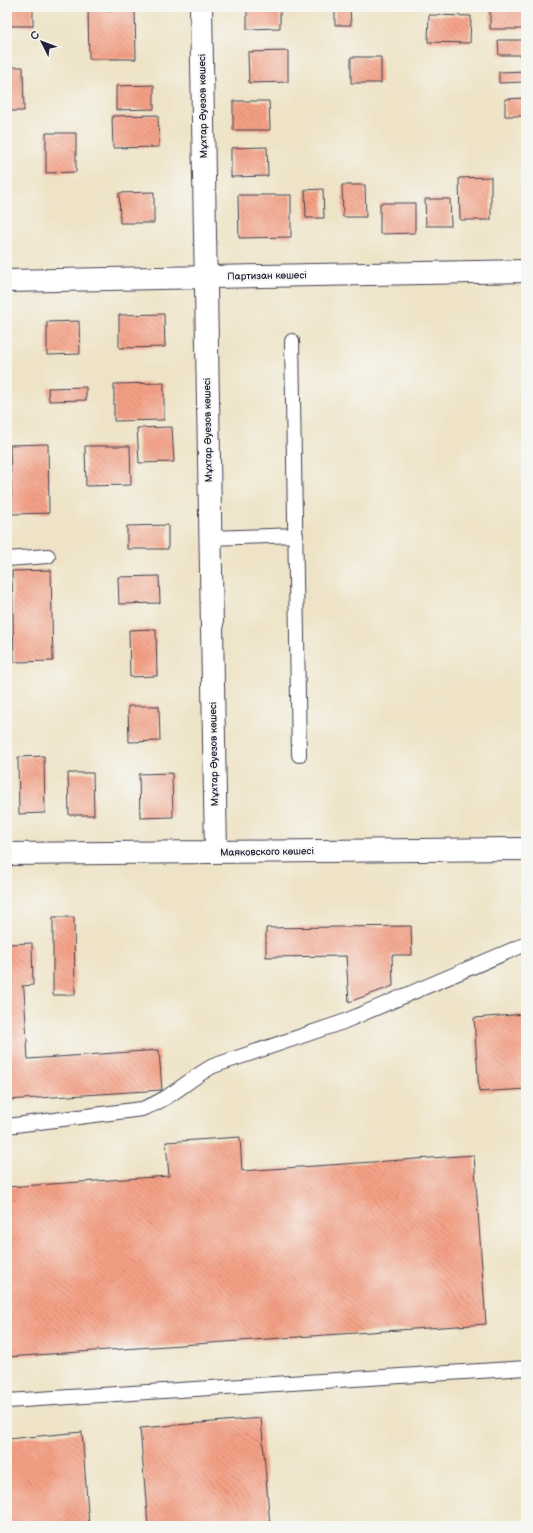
<svg xmlns="http://www.w3.org/2000/svg" width="533" height="1533" font-family="'Balsamiq Sans',sans-serif">
  <style>
    .building { fill: url(#building-back-hatch) }
    .lines { fill: none; stroke-linecap: round; stroke-linejoin: round }
    .service-casing { stroke: #413f50; stroke-width: 16 }
    .minor-casing { stroke: #413f50; stroke-width: 24 }
    .secondary-casing { stroke: #413f50; stroke-width: 24 }
    .service { stroke: #fff; stroke-width: 14 }
    .minor { stroke: #fff; stroke-width: 22 }
    .secondary { stroke: #fff; stroke-width: 22 }
    .labels { text-anchor: middle; dominant-baseline: central; stroke-width: 4; stroke-linejoin: round; paint-order: stroke }
    .street-label { font-size: 10px; fill: #22223b; stroke: #f6f6f2 }
  </style>
  <defs>
    <pattern id="building-back-hatch" width="6" height="6" patternUnits="userSpaceOnUse"><rect width="6" height="6" fill="#f5a085"/><path d="M-1 5l2 2M0 0l6 6M5-1l2 2" fill="none" stroke="#c6826e"/></pattern>
  </defs>
  <rect width="100%" height="100%" fill="#f6f6f2"/>
  <filter id="ink" filterUnits="userSpaceOnUse"><feTurbulence type="fractalNoise" baseFrequency=".025" numOctaves="2"/><feDisplacementMap in="SourceGraphic" scale="8" xChannelSelector="R" yChannelSelector="G"/><feConvolveMatrix kernelMatrix="1 2 1 2 8 2 1 2 1" color-interpolation-filters="sRGB"/></filter>
  <filter id="wash" filterUnits="userSpaceOnUse"><feTurbulence type="fractalNoise" baseFrequency=".012" numOctaves="4" result="noise"/><feDisplacementMap in="SourceGraphic" scale="16" xChannelSelector="R" yChannelSelector="G"/><feGaussianBlur stdDeviation="0.9" result="paint"/><feColorMatrix in="noise" values="0 0 0 0 0 0 0 0 0 0 0 0 0 0 0 0 0 1.4 0 .05"/><feComposite in="paint" operator="in"/></filter>
  <g filter="url(#wash)">
    <rect width="100%" height="100%" fill="#eee3c6"/>
    <g id="blocks">
      <path class="building" d="M7,7H33V26H7Z
        M247,7H280V28L247,29Z
        M335,7H350L351,25H335Z
        M490,7H526V29H490Z
        M88,10H135L136,59H89Z
        M429,15L471,16L470,43L428,42Z
        M498,40H526V55H499Z
        M288,51V82L249,83L248,52Z
        M351,57H381V83H351Z
        M7,67H23L24,111H7Z
        M526,71V82L499,83V72Z
        M154,85V109L116,110V86Z
        M526,98V116H505V99Z
        M233,101H269L270,130H233Z
        M158,115L159,147L113,148L112,116Z
        M46,133H76V172L46,173Z
        M267,147L268,176L231,177V148Z
        M491,177V220H460L459,178Z
        M342,185H365L366,217H343Z
        M323,189L324,218H306L305,190Z
        M154,192V223H120L119,193Z
        M238,195H291V237L239,238Z
        M425,199H450L451,226H426Z
        M380,203H415V233L380,234Z
        M164,314L165,347L119,348V315Z
        M79,321L80,354L47,355V322Z
        M164,383V420L114,421V384Z
        M86,387V400L49,401L48,388Z
        M172,427L174,462L139,463L137,428Z
        M48,444L49,513L12,514L10,445Z
        M85,446H130L131,485L86,486Z
        M168,525V549H127V526Z
        M51,570L53,661L14,662L12,571Z
        M159,576L160,603L119,604L118,577Z
        M156,629L157,676L130,677L129,630Z
        M128,706H159L160,741L129,742Z
        M44,756L45,813L19,814L18,757Z
        M68,773H93L94,815H69Z
        M172,773L173,817L140,818L139,774Z
        M53,917H74L75,995H53Z
        M411,926L412,955H392L393,986L349,1002L346,956L266,957V928Z
        M32,943L33,985L22,986L24,990L28,1059L159,1050L162,1090L7,1100V944Z
        M526,1014V1089L479,1092L474,1018Z
        M240,1137L242,1171L474,1155L486,1324L7,1357V1187L169,1176L166,1142Z
        M261,1418L270,1526H148L140,1428Z
        M82,1432L89,1526H7V1439Z"/>
    </g>
  </g>
  <g filter="url(#ink)">
    <use href="#blocks" fill-opacity="0" stroke="#413f50" stroke-width="1"/>
    <g class="lines">
      <g class="service-casing">
        <path id="service" d="M292,341L299,755
          M210,538L296,535
          M7,559L48,556
          M7,1126L142,1109C171,1099 187,1080 213,1066L343,1022L526,944
          M7,1401L526,1368"/>
      </g>
      <g class="minor-casing">
        <path id="minor" d="M201,7L216,852
          M7,854L526,849"/>
      </g>
      <g class="secondary-casing">
        <path id="secondary" d="M7,281L526,271"/>
      </g>
      <use href="#service" class="service"/>
      <use href="#minor" class="minor"/>
      <use href="#secondary" class="secondary"/>
    </g>
  </g>
  <g class="labels">
    <g class="street-label">
      <text transform="translate(203 106) rotate(-91)">Мұхтар Әуезов көшесі</text>
      <text transform="translate(267 276) rotate(-1)">Партизан көшесі</text>
      <text transform="translate(208 430) rotate(-91)">Мұхтар Әуезов көшесі</text>
      <text transform="translate(214 754) rotate(-91)">Мұхтар Әуезов көшесі</text>
      <text transform="translate(267 852) rotate(-1)">Маяковского көшесі</text>
    </g>
  </g>
  <rect width="533" height="1533" fill="none" stroke="#f6f6f2" stroke-width="24"/>
  <g transform="translate(42 42) rotate(312)" stroke="#f6f6f2" stroke-width="3" paint-order="stroke">
  <path d="M0-3L7 15L0 10L-7 15Z" fill="#22223b"/>
  <text y="-6" font-size="11" font-weight="bold" text-anchor="middle" fill="#22223b">С</text>
  </g>
</svg>
